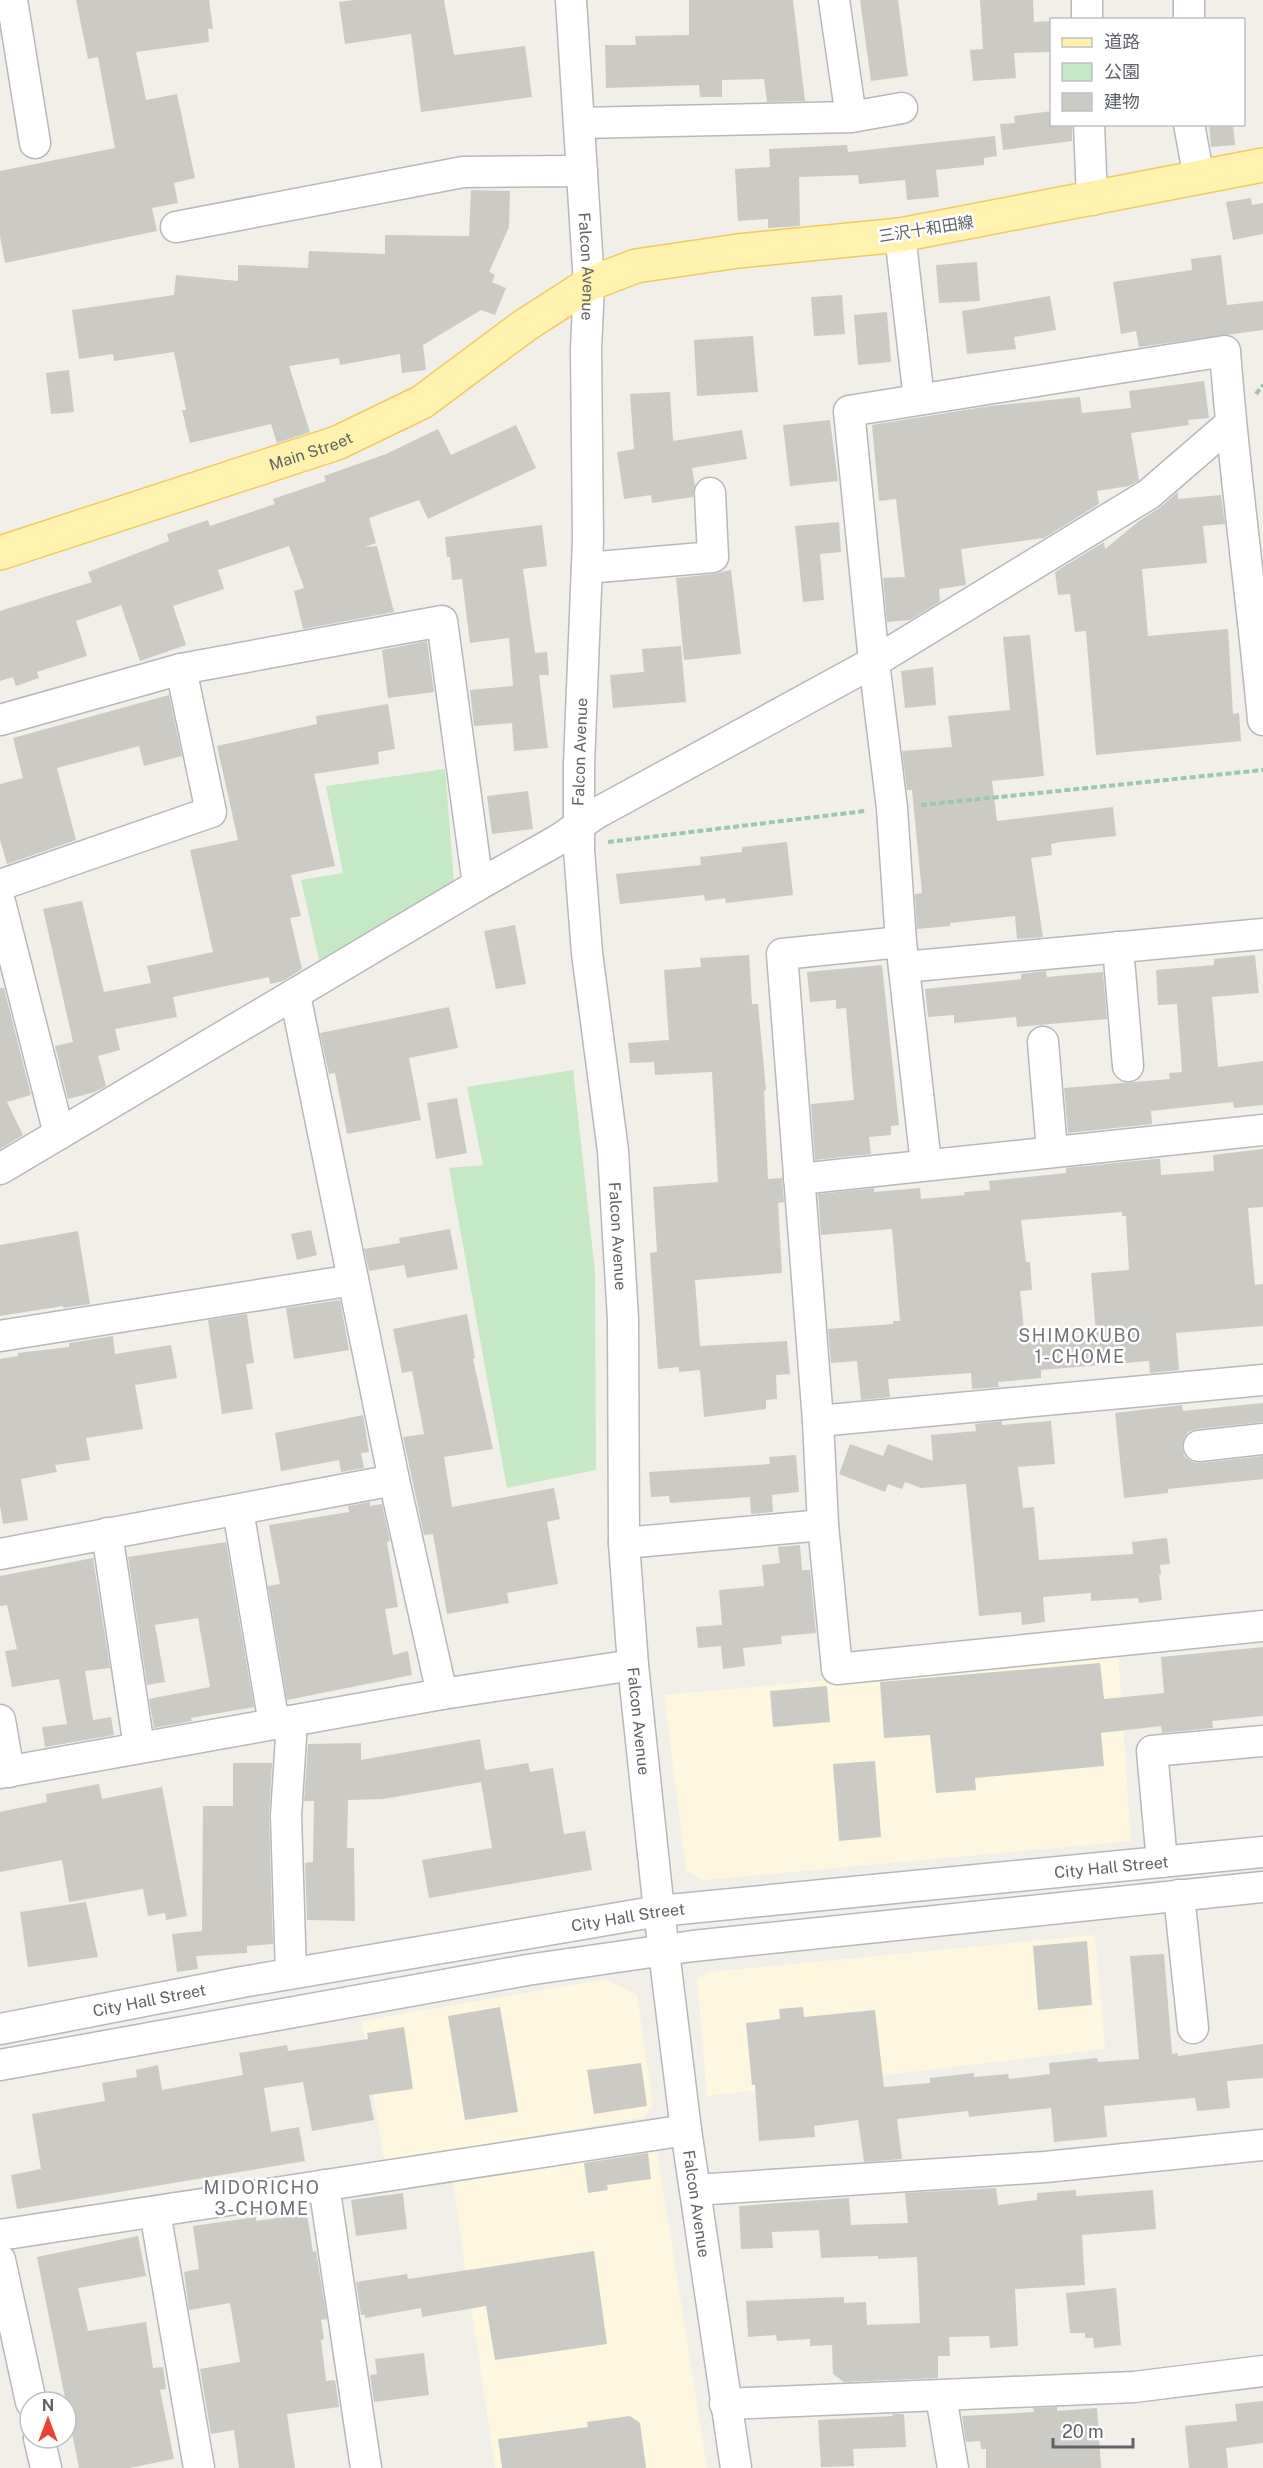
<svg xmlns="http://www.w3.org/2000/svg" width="1263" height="2468" font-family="'Public Sans','Noto Sans JP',sans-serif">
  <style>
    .commercial { fill: #fef7e0 }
    .green { fill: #c5e8c5 }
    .building { fill: #cccac5; fill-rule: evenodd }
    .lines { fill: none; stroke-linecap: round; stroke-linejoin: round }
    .minor-casing { stroke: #b5b8bc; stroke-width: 33 }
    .major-casing { stroke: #f2c960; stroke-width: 36 }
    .path { stroke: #9cc7a9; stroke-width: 4; stroke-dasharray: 6 3; stroke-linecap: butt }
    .minor { stroke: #fff; stroke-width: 30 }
    .major { stroke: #fff2af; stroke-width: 33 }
    .labels { text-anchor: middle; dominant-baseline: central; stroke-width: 5; stroke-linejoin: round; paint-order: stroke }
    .street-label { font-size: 16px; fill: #5f6368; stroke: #fff }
    .neighbourhood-label { font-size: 18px; letter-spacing: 1.5px; fill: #70757a; stroke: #fff }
  </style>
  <rect width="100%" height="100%" fill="#f1efe8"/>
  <path class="commercial" d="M1118,1654L1131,1841L704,1880L686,1871L664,1695Z
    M1095,1935L1105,2049L707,2096L697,1979L709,1972Z
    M606,1979L637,1995L653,2105L644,2117L384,2162L362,2021Z
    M653,2146L657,2151L707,2468H495L452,2177Z"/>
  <path class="green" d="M445,769L454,881L319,960L301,880L343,873L326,786Z
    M573,1070L595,1272L596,1470L507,1488L449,1168L483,1165L467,1087Z"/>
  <path class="building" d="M76,0H209L213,29H208L209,42L136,52L146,100L177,94L195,178L174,183L178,203L152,208L157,231L5,263L0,236V171L115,148L98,57L88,59Z
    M354,0H444L454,55L525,46L532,97L421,112L411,34L345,44L339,2Z
    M689,0H793L805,101L767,102L764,79L722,80V97H700L699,85L606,88L605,45H636L635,36L689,35Z
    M860,0H898L908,76L871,81Z
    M980,0H1033L1034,22L1052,21V52L1014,53L1016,78L973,81L970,50L983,49Z
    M1052,111V124H1072V141L1003,150L1000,124L1015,123L1014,116Z
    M1209,124H1233L1235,145L1211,147Z
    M995,136L997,156L984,158V165L936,170L939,197L907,200L905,180L859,184L858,175L799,177L800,226L768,228V219L738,221L735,169L770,167L769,149L847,145L848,152Z
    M471,190L510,191L509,227L489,272L495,275L492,282L506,288L495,315L481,310L423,345L426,370L402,373L400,354L340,365L339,358L289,366L310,432L277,443L271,424L190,443L182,410H186L174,352L114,361L113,354L79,359L72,310L174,295L176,275L238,281V265L308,268L309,251L385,254V235L469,236Z
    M1251,198L1252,205L1263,203V234L1233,240L1226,202Z
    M1221,255L1227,305L1263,301V330L1139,347L1136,331L1121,334L1113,282L1192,270L1191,259Z
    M977,262L980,301L939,303L936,265Z
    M842,295L845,334L814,336L811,297Z
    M1050,296L1056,330L1014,337L1016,349L967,354L962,311Z
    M887,312L891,362L858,365L854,315Z
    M753,336L758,392L697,396L694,340Z
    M69,370L74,412L51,414L46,373Z
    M1204,381L1209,418L1188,420L1189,425L1131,433L1139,480L1129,486L1097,491L1099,504L1044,538L961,549L966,585L939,589L940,602L910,620L887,622L883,578L905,577L896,499L879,501L872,425L990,406L1080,397L1082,413L1131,408L1129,391Z
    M670,392L673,441L742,430L747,459L692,468L695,485L693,497L652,503L651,495L624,499L617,452L634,449L630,394Z
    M830,420L838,481L790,486L783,425Z
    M516,425L536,468L428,519L419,500L369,518L376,543L365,547L377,546L394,612L303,629L294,591L304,588L289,546L218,570L224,589L173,606L186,645L140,661L121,605L76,621L87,656L37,672L39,678L16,686L13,677L0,681V611L92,582L88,572L169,541L167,534L208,520L210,526L275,504L273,499L326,481L324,476L386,454L438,429L451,455Z
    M1178,492V499L1221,495L1225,524L1203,526L1207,563L1142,569L1148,636L1228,629L1233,714L1239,713L1241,741L1096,755L1086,631L1075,632L1070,594L1058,595L1055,572L1104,542L1105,549L1139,521L1158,509Z
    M839,522L841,552L820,554L824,600L803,602L795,526Z
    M542,525L547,566L523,569L535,653L547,652L549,675H539L548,748L514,751L512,723L474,726L470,690L513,686L509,638L470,643L462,579L452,580L450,557H447L445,537Z
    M731,570L741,654L684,660L676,578L714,574Z
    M1030,635L1044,776L992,781L997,821L1113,807L1116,836L1060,842L1051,844L1052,855L1031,858L1043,937L1017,939L1015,916L950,923V926L917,929L915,894L922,893L912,790H907L902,751L952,747L948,716L1010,710L1003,637Z
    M427,641L434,692L388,698L382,650Z
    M681,646L686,702L613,708L610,675L644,672L642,649Z
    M933,667L936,705L905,708L901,671Z
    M169,695L182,756L144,766L139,746L57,768L76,840L7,864L0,840V784L23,778L13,738Z
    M388,704L395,749L378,752L379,764L314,774L335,866L291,875L301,916L290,918L302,969L283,981L270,984L269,977L173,997L177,1017L115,1029L120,1050L98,1056L106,1086L95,1092L68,1099L55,1046L73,1042L43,909L82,901L104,992L151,983L147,966L213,952L190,850L238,840L217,746L317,724L316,716Z
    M528,791L533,829L492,834L487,796Z
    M787,842L793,895L726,903L725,898L705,901L704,895L620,904L616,874L701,865L700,857L742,852V847Z
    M515,925L526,984L496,989L484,931Z
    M749,955L752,1004H758L766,1090L764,1091L768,1179L782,1178L784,1202L778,1203L782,1273L695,1280L700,1346L787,1341L790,1374L776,1375L777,1399L766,1400V1409L704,1417L700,1370L679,1372V1367L658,1369L650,1253L657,1252L653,1187L718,1182L712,1072L655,1075L654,1062L630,1063L628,1043L669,1040L664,970L701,967L700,958Z
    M1255,955L1259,993L1212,997L1218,1067L1263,1061V1105L1234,1108L1233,1102L1151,1111L1152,1124L1068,1133L1064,1088L1170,1079L1169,1073L1182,1072L1177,1004L1158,1005L1156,970L1214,965V959Z
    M882,965L899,1125L891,1126V1135L869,1137L871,1154L815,1160L811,1104L854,1100L846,1008L836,1009V1000L810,1002L807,972Z
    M1046,971L1047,977L1103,972L1107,1019L1017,1027L1016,1017L954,1023V1015L928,1017L925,989L1013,980L1021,979V974Z
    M0,988H4L31,1095L7,1102L23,1135L0,1149Z
    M449,1007L458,1048L409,1058L421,1120L347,1134L335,1073L329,1074L320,1033Z
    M457,1098L467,1153L436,1159L427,1103Z
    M1263,1149V1207L1248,1208L1255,1285L1263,1284V1326L1176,1333L1179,1370L1150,1373L1149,1361L1041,1370V1378L998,1382L999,1387L972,1389L971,1373L888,1379L890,1397L861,1400L857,1361L831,1363L828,1329L893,1324V1321H900L892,1229L821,1235L818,1194L874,1188V1192L920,1188L921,1199L965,1195L964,1192L990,1190L989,1181L1066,1173V1168L1155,1159H1160L1161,1175L1214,1171L1213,1155ZM1122,1212V1216H1126L1129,1270L1091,1273L1096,1335L1025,1340L1020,1291L1032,1290L1030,1262H1026L1021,1220Z
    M450,1229L458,1269L407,1278L404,1265L369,1271L364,1249L400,1243L399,1238Z
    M311,1230L317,1255L297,1260L291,1234Z
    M78,1231L90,1304L63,1308V1306L0,1316V1245Z
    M340,1300L349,1350L294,1359L286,1308Z
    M247,1314L254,1363L246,1364L253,1409L222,1414L208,1320Z
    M467,1314L475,1358L473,1359L493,1449L444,1457L452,1507L554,1488L560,1519L547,1522L558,1584L507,1593L509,1603L447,1614L433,1534L424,1535L403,1437L424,1434L412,1371L402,1373L393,1329Z
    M113,1336L115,1354L171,1345L177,1378L135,1385L143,1429L86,1438L90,1460L55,1465L57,1472L21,1479L28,1520L3,1524L0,1506V1359L18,1356V1353L69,1347V1343Z
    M1263,1403V1422L1197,1429L1188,1432L1184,1439L1182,1447L1185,1457L1193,1462L1200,1463L1263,1456V1479L1168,1489V1493L1124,1498L1115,1413L1182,1405L1183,1411Z
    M363,1415L369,1452L361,1453L364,1468L341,1472L339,1460L281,1471L275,1433Z
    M1002,1421V1425L1051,1421L1055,1464L1018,1467L1023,1508L1034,1507L1039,1560L1133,1554L1132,1542L1167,1538L1170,1564L1160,1565L1161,1574L1159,1575L1162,1600L1139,1603L1138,1598L1091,1601V1593L1043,1597L1045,1622L1022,1625L1021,1612L979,1616L966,1484L921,1488L905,1482L902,1489L888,1484L885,1492L839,1474L850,1444L883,1456L888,1444L933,1461L931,1435L976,1431L975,1424Z
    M796,1455L799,1492L772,1495L773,1512L751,1514L750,1497L670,1503L669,1496L651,1497L649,1472L770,1464L769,1457Z
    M370,1502V1506L382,1504L390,1541L387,1542L398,1607L385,1609L393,1655L408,1651L412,1675L287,1700L268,1586L280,1584L269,1525L349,1512L348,1506Z
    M226,1542L254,1707L191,1718L192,1721L154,1728L149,1699L210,1687L198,1618L155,1625L165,1682L147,1685L128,1557Z
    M800,1545L802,1570H810L816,1633L781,1636L782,1644L743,1648L745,1666L723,1669L721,1646L698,1648L696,1627L722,1625L719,1590L764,1586L762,1565L780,1563L778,1547Z
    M93,1558L110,1668L85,1671L93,1720L111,1717L114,1735L45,1747L42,1727L67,1724L59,1679L12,1687L5,1651L17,1649L7,1605L0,1606V1576Z
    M1263,1647V1716L1212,1721L1213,1728L1162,1733L1161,1726L1101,1733L1104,1766L975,1778L976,1790L936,1793L930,1735L884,1738L880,1682L1100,1663L1104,1699L1164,1693L1161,1657Z
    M827,1686L830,1722L773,1727L770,1691Z
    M480,1739L485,1770L528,1763L530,1772L553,1768L564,1834L585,1831L592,1870L429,1898L422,1860L492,1848L481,1782L383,1799L348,1800L347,1848H354L355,1921L307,1920L305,1863L313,1862L314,1801H304L308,1744L361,1743V1760Z
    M875,1761L881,1837L839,1841L833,1764Z
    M233,1763H272L269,1817L273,1944L247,1946V1953L196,1956L198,1969L177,1972L172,1934L202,1931L203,1806H233Z
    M99,1784L102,1799L162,1787L187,1916L166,1920L165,1913L148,1916L143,1889L69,1902L62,1860L0,1872V1812L47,1802L46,1794Z
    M86,1902L98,1957L28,1967L20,1912Z
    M1087,1941L1092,2005L1038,2010L1033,1946Z
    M1164,1954L1172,2054L1178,2053V2056L1263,2044V2078L1227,2081L1230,2108L1197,2111L1195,2098L1104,2106L1107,2137L1054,2142L1051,2108L969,2117L968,2111L897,2119L902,2159L864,2162L858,2120L814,2126L815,2137L759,2141L755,2085H752L746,2023L780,2019L779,2009L803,2007L804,2017L875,2010L884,2087L930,2083V2078L974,2073V2077L1008,2074L1009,2079L1050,2074L1049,2063L1097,2058L1098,2062L1139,2059L1130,1956Z
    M500,2007L518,2112L465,2120L448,2016Z
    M404,2027L413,2089L369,2095L374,2120L312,2131L303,2082L264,2088L271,2132L299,2127L305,2161L17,2209L11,2175L41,2169L32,2114L105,2101L102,2083L137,2077L136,2070L158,2065L162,2090L243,2075L239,2053L287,2045L288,2051L368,2039L367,2033Z
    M641,2063L647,2106L594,2114L587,2070Z
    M648,2153L651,2179L607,2185L608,2190L588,2193L584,2163Z
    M996,2188L998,2205L1037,2200V2193L1076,2190V2196L1153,2190L1156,2229L1082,2235L1085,2285L1015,2289L1018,2346L990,2348L989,2336L949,2337L950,2356H938V2378L844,2382L833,2374L832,2345L810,2346V2339L777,2341L776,2335L748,2337L746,2301L844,2297V2303L866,2302L867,2325L920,2323L917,2257L878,2259V2256L821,2258L819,2230L772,2232L773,2248L741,2249L739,2206L849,2198L851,2225L908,2223L905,2193Z
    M403,2193L407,2229L356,2236L351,2200Z
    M307,2214L313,2252L316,2251L327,2319L321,2320L324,2339L321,2340L326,2381L335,2380L339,2407L287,2414L295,2468H239L234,2430L211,2434L200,2369L240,2362L230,2303L189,2310L184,2272L199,2269L193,2226L256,2217V2221Z
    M138,2236L146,2276L78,2288L88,2331L146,2322L153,2368L163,2367L166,2389L160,2390L174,2459L129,2468H79L37,2257Z
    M594,2251L607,2344L495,2360L486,2306L422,2317L421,2308L365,2318V2315H361L356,2282L407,2274L408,2279Z
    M1116,2288L1121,2345L1094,2348L1093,2338H1085V2333H1070L1066,2293Z
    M424,2353L429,2395L374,2402L370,2375L377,2374L375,2359Z
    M1263,2401V2443L1226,2448L1228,2468H1189L1185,2426L1237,2421L1235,2404Z
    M1057,2407V2411L1097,2408L1101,2468H986V2449H981L980,2441L966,2442L962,2416L1034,2412L1033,2408Z
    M892,2414H904L906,2447L853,2449L854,2466L821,2467L818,2420L893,2416Z
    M630,2416L640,2423L646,2468H502L498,2439L588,2427L587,2422Z"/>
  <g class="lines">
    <g class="minor-casing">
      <g id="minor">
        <path d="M12,0L35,143"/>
        <path id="s1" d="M571,0L589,284L586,349L588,539L579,764V850L587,953L613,1151L623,1319L624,1543L633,1665L659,1911L686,2130L736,2468"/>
        <path d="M1087,0V20"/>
        <path d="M1189,20V0"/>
        <path d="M851,117L902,108"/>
        <path d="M579,123L851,117L834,0"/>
        <path d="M1089,124L1092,200"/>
        <path d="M1189,124L1199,178"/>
        <path d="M176,227L463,172L582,171"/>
        <path d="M900,235L919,399"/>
        <path d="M587,568L713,557L710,493"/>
        <path d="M0,720L181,669L442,621L478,885"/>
        <path d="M0,885L211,812L181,669"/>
        <path d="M0,902L59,1134"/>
        <path d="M901,942L782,954L818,1421L823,1525L837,1669L1263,1626"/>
        <path d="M1118,947L1128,1066"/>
        <path d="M904,967L1263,934"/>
        <path d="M295,995L394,1480L442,1694"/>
        <path d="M1043,1042L1052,1151"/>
        <path d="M926,1164L901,942L892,808L874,662L849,411L1225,351C1234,474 1252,597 1263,720"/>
        <path d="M0,1169L478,885L558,840L597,813L874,662L1149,494L1230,424"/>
        <path d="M799,1179L1263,1130"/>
        <path d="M0,1336L353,1280"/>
        <path d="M818,1421L1263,1380"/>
        <path d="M1199,1446L1263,1439"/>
        <path d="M238,1510L274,1724"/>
        <path d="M107,1533L139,1747"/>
        <path d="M624,1543L823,1525"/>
        <path d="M0,1554L394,1480"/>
        <path d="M0,1720L9,1772"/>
        <path d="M0,1773L442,1694L633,1665"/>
        <path d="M1162,1862L1152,1751L1263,1741"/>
        <path d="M1179,1895L1193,2028"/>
        <path d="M291,1973L286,1816L292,1721"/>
        <path id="s2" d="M0,2029L242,1982L659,1911L1263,1852"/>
        <path d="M0,2065L527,1970L693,1946L1263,1887"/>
        <path d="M324,2185L366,2468"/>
        <path d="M695,2190L1045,2167L1263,2145"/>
        <path d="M155,2212L199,2468"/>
        <path d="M0,2235L686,2130"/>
        <path d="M0,2260L31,2402"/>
        <path d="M941,2396L953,2468"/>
        <path d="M725,2404L1134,2387L1263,2371"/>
        <path d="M39,2438L46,2468"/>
      </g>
    </g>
    <g class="major-casing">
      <g id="major">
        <path id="s3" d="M0,553L337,443L422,402L524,326L589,284L636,266L738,251L900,235L1263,165"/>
      </g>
    </g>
    <path class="path" d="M1256,394L1263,385
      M921,805L1263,770
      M608,842L865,811"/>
    <use href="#minor" class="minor"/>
    <use href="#major" class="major"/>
  </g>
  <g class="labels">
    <g class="street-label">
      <text transform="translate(926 229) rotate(-9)">三沢十和田線</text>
      <text stroke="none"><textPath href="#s1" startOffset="267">Falcon Avenue</textPath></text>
      <text stroke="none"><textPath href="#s3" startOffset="327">Main Street</textPath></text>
      <text transform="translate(580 752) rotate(-88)">Falcon Avenue</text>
      <text stroke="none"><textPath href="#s1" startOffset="1239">Falcon Avenue</textPath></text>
      <text stroke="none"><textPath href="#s1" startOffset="1725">Falcon Avenue</textPath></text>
      <text stroke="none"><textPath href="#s2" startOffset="1124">City Hall Street</textPath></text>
      <text stroke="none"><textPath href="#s2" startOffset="638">City Hall Street</textPath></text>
      <text stroke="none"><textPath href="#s2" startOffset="152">City Hall Street</textPath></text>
      <text stroke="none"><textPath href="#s1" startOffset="2211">Falcon Avenue</textPath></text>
    </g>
    <g class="neighbourhood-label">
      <text x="1080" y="1335">SHIMOKUBO<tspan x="1080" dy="21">1-CHOME</tspan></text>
      <text x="262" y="2187">MIDORICHO<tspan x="262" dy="21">3-CHOME</tspan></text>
    </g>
  </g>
  <rect x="1050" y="18" width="195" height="108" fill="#ffffff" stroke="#bfc1c3" stroke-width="1.5"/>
  <rect x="1062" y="38" width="30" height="9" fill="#fff2af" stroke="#bfc1c3" stroke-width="1.5"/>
  <text x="1104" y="48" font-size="18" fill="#5f6368">道路</text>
  <rect x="1062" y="63" width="30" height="18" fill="#c5e8c5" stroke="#bfc1c3" stroke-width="1.5"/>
  <text x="1104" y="78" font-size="18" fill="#5f6368">公園</text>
  <rect x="1062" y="93" width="30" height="18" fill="#cccac5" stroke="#bfc1c3" stroke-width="1.5"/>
  <text x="1104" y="108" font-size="18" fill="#5f6368">建物</text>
  <g transform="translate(48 2420)"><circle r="28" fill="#ffffff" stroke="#bfc1c3" stroke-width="1.5"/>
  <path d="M0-4.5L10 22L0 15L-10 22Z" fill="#ea4335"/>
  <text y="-9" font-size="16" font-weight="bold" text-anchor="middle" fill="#5f6368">N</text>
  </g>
  <path d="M1053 2438v9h80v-9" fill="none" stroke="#5f6368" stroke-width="3"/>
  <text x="1062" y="2438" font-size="18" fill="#5f6368" stroke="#ffffff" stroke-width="4.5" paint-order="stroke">20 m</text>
</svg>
